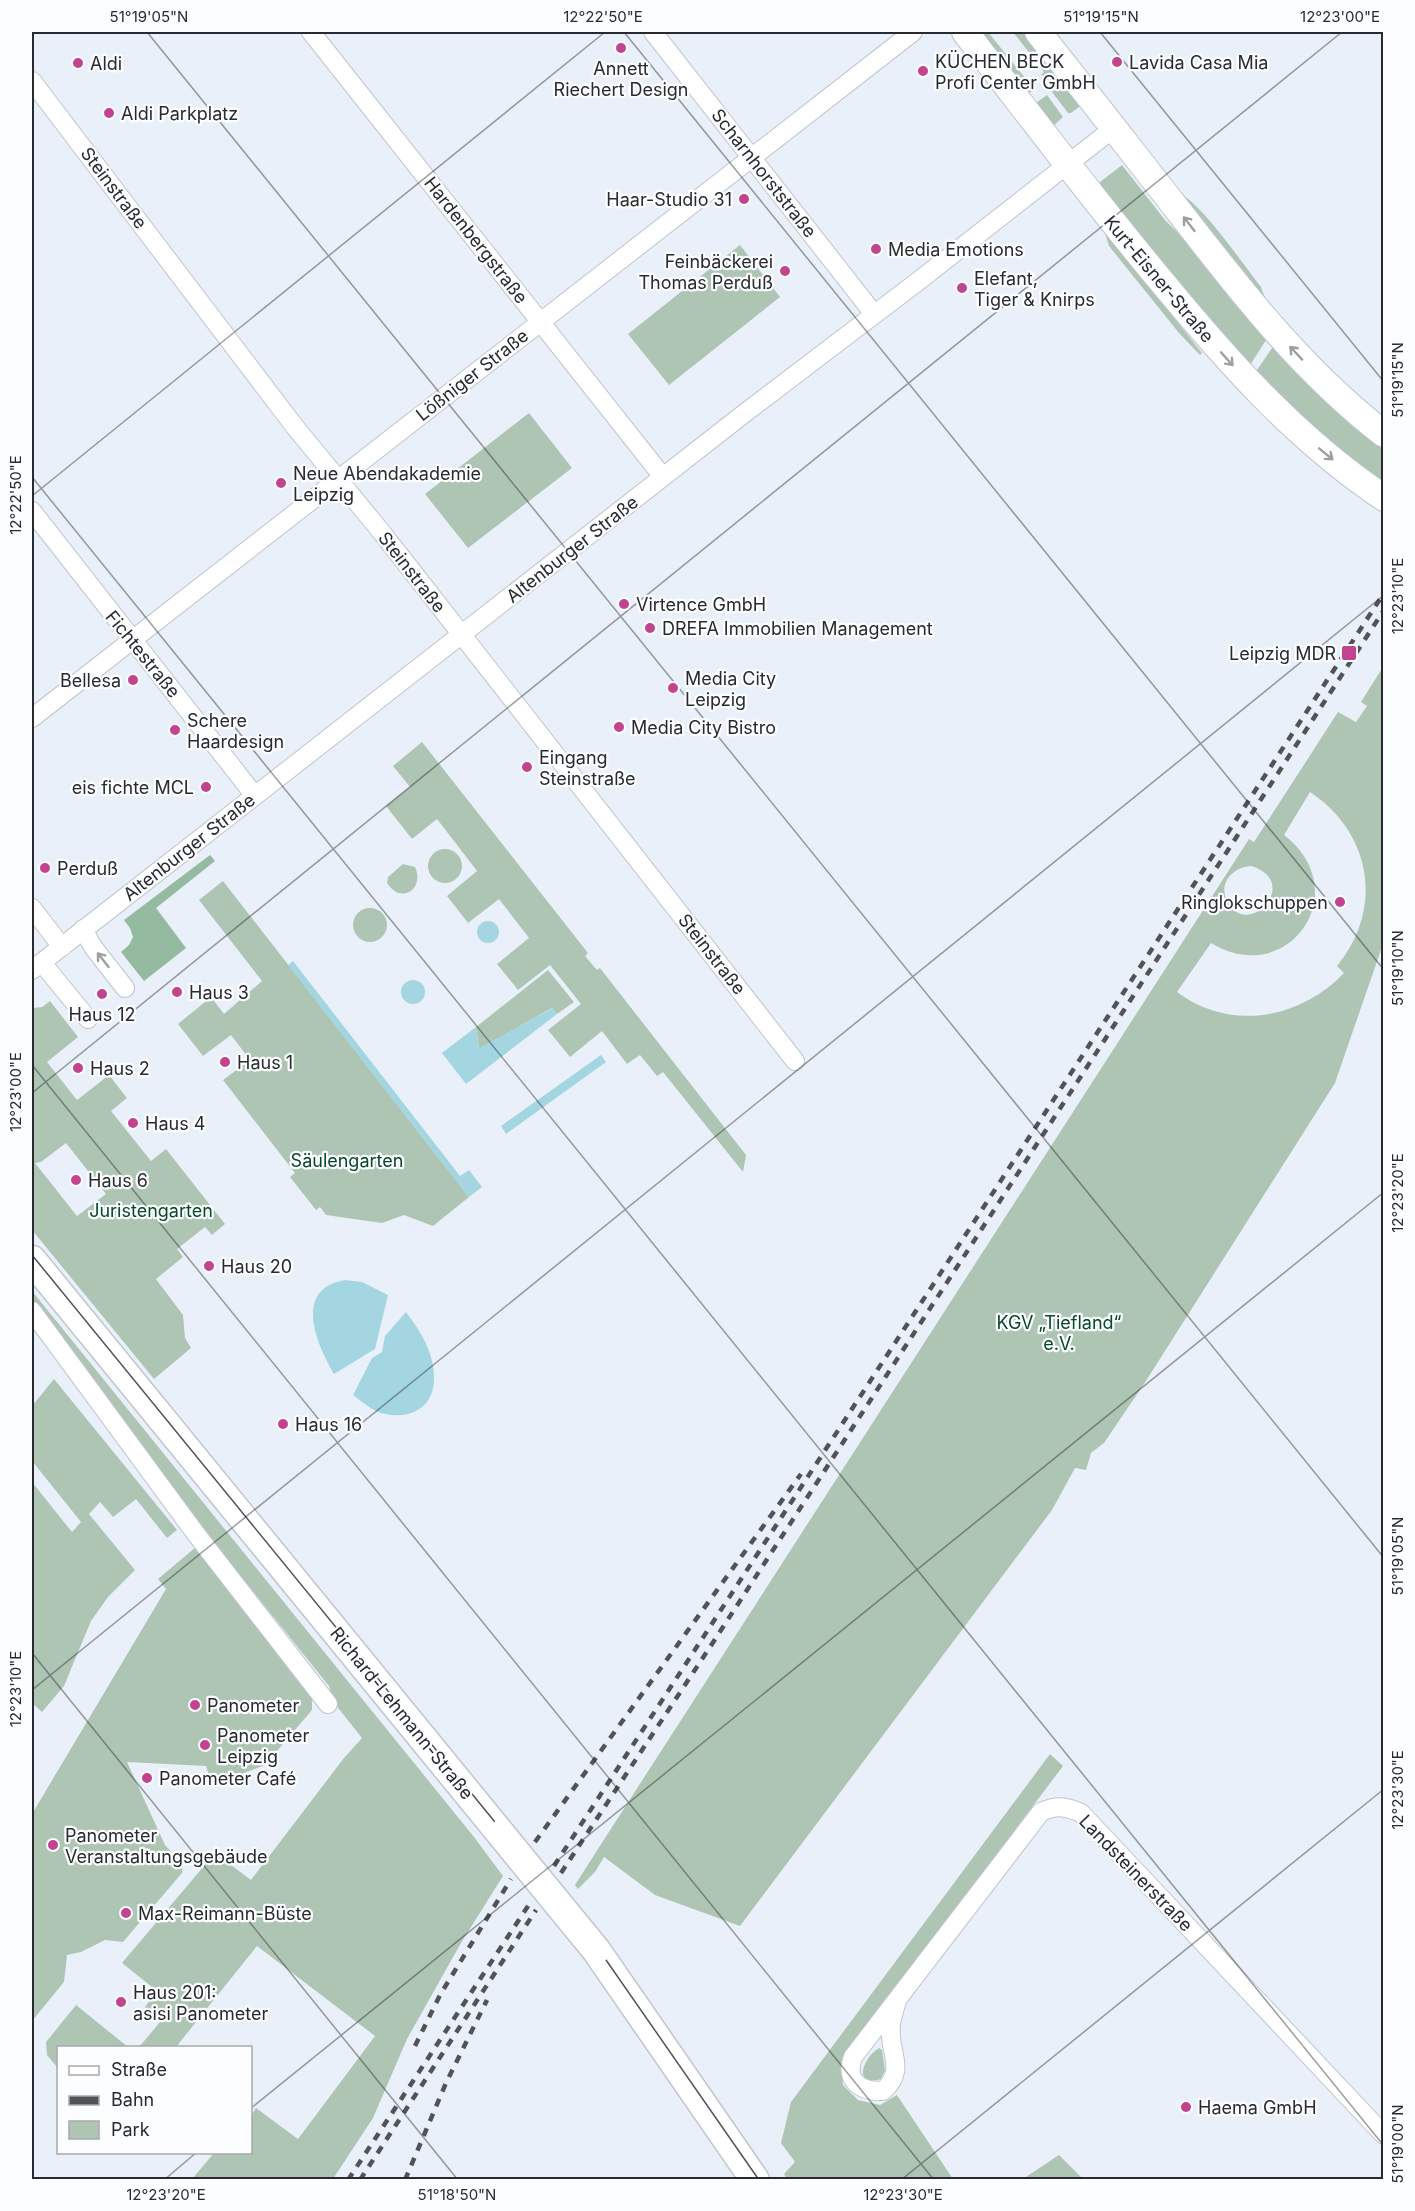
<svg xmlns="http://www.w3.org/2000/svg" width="1415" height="2211" font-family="Inter,sans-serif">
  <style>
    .green { fill: #aec5b4; fill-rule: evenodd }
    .forest { fill: #94ba9f }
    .water { fill: #a3d6e0 }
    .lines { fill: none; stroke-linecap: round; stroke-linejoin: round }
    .minor-casing { stroke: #bfc5cf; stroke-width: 20 }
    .secondary-casing { stroke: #bfc5cf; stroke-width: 28 }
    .primary-casing { stroke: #bfc5cf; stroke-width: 31 }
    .minor { stroke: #fff; stroke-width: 18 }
    .secondary { stroke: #fff; stroke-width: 26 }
    .primary { stroke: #fff; stroke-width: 28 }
    .tram { stroke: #505358; stroke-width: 1.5 }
    .rail { stroke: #505358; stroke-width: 4.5; stroke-dasharray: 8 8; stroke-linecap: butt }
    .primary-bridge-casing { stroke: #bfc5cf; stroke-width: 31; stroke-linecap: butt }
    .primary-bridge { stroke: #fff; stroke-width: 28 }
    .oneway { stroke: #9e9fa1 }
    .ticks { fill: none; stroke: #282a2e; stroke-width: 1.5; stroke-opacity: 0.45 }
    .poi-dot { fill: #c24390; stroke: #fcfdff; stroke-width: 2 }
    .labels { text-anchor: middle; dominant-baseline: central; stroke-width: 4.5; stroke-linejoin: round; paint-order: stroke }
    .poi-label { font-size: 18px; fill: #282a2e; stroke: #fcfdff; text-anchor: start }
    .street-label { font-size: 18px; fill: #282a2e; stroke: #fcfdff }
    .park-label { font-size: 18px; fill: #074826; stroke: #fcfdff }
    .neatline { fill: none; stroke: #282a2e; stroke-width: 2 }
    .ticks-label { font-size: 15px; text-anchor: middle; fill: #282a2e }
  </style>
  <rect width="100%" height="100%" fill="#eaf0fa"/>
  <path class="green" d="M975,32H988L1030,84L1034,81L1035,89L1029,93L1025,92Z
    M1013,32H1027L1057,73L1049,79L1041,75L1044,72Z
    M1065,85L1083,104L1071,113H1068L1052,92L1060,86Z
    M1047,95L1063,117L1051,128L1036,103Z
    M1122,165L1165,220L1199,254L1268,337L1247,370L1095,186Z
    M1181,194C1204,207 1242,263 1261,287L1265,298Z
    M1104,230L1202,353L1200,355L1179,333L1109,246Z
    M740,245L780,297L669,385L628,334Z
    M1274,345L1383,445V488L1253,376Z
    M529,413L572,468L468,548L425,494Z
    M1383,667V944L1335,1083L1144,1384L1104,1443L1091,1453L1086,1470L1075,1468L1052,1510L740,1926L655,1895L604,1857L595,1872L578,1889L575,1885L596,1852L1249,839L1254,842L1338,712L1356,722L1367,706L1361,702ZM1310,792C1372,833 1384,909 1337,966L1344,973C1300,1019 1230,1032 1177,992L1211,943C1288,990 1357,891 1284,835ZM1251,866C1303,882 1247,941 1227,901C1218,883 1233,867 1251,866Z
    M422,742L588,953L585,956L597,970L600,968L746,1155L743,1172L663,1072L657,1076L640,1055L627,1064L602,1031L570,1057L548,1030L581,1004L550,965L518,990L497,964L529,938L499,899L468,923L447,896L477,871L437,819L412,839L386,806L410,787L393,766Z
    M428 866a17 17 0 1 1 34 0a17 17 0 1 1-34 0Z
    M403,864L415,867C425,889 401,905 387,883L388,877Z
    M223,881L469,1197L433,1226L404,1215L382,1223L326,1215L320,1207L316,1210L290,1177L295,1173L223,1080L250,1060L231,1035L203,1056L178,1024L211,997L224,1014L262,981L199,900Z
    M353 925a17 17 0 1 1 34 0a17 17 0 1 1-34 0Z
    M548,970L574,1002L557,1014L552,1008L479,1049L476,1027Z
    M50,1001L78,1037L47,1062L77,1100L109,1075L127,1098L111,1111L151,1161L166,1149L225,1224L212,1235L205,1227L177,1249L183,1257L156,1279L183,1315L185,1338L191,1348L154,1379L32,1230V1008L42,1007ZM66,1143L106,1194L77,1216L35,1163L41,1162Z
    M32,1291L474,1837L503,1876L461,1943L407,2039L373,2118L333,2179H192L214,2153L250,2152L251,2116L256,2108L298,2139L375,2036L257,1946L176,2047H139L161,2021L145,2007L157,1991L122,1963L215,1853L251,1880L344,1758L362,1738L335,1704L329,1686L234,1568L32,1300Z
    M54,1379L177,1530L167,1538L136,1499L113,1517L100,1502L89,1514L135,1570L108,1597L91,1621L64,1686L42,1712L32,1703V1482L72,1532L81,1522L32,1461V1406Z
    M196,1547L312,1689V1710L265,1765L212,1785L206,1766L127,1762L165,1845L183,1864L182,1873L123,1942L105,1940L81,1952L67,1955L64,1982L32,2021V1814L166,1589L158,1579Z
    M1050,1754L1063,1766L849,2050L841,2066L843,2085L858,2100L880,2105L897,2095L953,2179H787L784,2174L795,2162L781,2143L791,2102Z
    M76,2005L128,2047L58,2048L57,2067L47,2055L46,2042Z
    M879,2048L882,2050L885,2070L881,2079C852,2088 863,2057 879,2048Z
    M1059,2155L1083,2179H1023Z"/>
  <path class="forest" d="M210,855L215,861L156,908L186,948L144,981L121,952L129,945L133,937L130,928L124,920Z"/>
  <path class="water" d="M477 932a11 11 0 1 1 22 0a11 11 0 1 1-22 0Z
    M293,961L460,1176L469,1170L482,1187L469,1197L288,965Z
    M401 992a12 12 0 1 1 24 0a12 12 0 1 1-24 0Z
    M553,1008L557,1014L466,1084L442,1053L476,1027L479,1048Z
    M601,1055L606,1062L506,1134L501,1126Z
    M345,1280L362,1282L388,1295L375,1349L334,1374C317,1345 292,1289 345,1280Z
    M406,1312C421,1332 435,1354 434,1380C433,1412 403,1422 376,1411C368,1407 361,1401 353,1395L372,1358L382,1352L385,1336Z"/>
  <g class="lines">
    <g class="minor-casing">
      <path id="minor" d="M311,32L663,477
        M653,32L874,314
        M32,81L295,427L383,534L795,1061
        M32,511L255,796
        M32,718L913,32
        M32,908L62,947
        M83,929L93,947L125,988
        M42,963L88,1019
        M32,970L741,416L921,279L1114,128
        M32,1311L196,1534L328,1704
        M897,2001C895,2008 892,2016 891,2024C887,2051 908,2069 883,2091C861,2092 844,2081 853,2057L1041,1812C1056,1805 1065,1806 1081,1813L1384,2135"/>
    </g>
    <g class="secondary-casing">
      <path id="secondary" d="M965,32C1030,115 1094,201 1162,282C1228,362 1297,440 1384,498
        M1038,32C1086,92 1133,153 1181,214C1242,293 1304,372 1384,434"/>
    </g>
    <g class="primary-casing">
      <path id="primary" d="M32,1260L501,1834
        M596,1950L755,2180"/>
    </g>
    <use href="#minor" class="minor"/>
    <use href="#secondary" class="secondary"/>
    <use href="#primary" class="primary"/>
    <path class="tram" d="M32,33L34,32
      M32,1255L597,1947L759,2180"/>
    <path class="rail" d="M535,1842L801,1474
      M554,1866L1384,593
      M561,1873L710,1647L1384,610
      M415,2046L440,1995L511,1879
      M348,2180L530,1903
      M360,2180L536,1910
      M405,2180L446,2083L487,2000"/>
    <g class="primary-bridge-casing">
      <path id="primary-bridge" d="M501,1834L596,1950"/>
    </g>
    <use href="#primary-bridge" class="primary-bridge"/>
  </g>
  <defs><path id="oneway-shaft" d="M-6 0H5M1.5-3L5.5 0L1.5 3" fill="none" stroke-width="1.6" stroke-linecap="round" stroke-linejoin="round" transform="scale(1.5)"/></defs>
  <g class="oneway">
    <use href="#oneway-shaft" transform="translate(1189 224) rotate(-128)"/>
    <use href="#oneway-shaft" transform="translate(1296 353) rotate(-133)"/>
    <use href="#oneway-shaft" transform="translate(1227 359) rotate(48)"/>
    <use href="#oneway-shaft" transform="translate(1326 454) rotate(39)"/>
    <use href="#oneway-shaft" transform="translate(103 960) rotate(-128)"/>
  </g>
  <path class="ticks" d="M147,32L1384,1558M624,32L1384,970M1100,32L1384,382M32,477L1384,2146M32,496L605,32M32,1065L934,2180M32,1093L1342,32M32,1653L458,2180M32,1690L1384,595M250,2109L1384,1192M164,2180L197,2152M901,2180L1384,1789"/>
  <g class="poi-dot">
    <circle cx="621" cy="48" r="6"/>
    <circle cx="1117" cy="62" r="6"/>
    <circle cx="78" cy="63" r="6"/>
    <circle cx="923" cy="71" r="6"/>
    <circle cx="109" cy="113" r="6"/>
    <circle cx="744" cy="199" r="6"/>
    <circle cx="876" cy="249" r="6"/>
    <circle cx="785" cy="271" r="6"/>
    <circle cx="962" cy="288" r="6"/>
    <circle cx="281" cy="483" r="6"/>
    <circle cx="624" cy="604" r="6"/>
    <circle cx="650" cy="628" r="6"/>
    <rect x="1341" y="645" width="16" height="16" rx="3"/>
    <circle cx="133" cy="680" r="6"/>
    <circle cx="673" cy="688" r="6"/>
    <circle cx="619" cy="727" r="6"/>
    <circle cx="175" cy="730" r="6"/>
    <circle cx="527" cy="767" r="6"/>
    <circle cx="206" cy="787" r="6"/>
    <circle cx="45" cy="868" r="6"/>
    <circle cx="1340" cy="902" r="6"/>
    <circle cx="177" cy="992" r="6"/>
    <circle cx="102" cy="994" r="6"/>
    <circle cx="225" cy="1062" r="6"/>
    <circle cx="78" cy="1068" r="6"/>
    <circle cx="133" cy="1123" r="6"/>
    <circle cx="76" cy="1180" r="6"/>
    <circle cx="209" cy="1266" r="6"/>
    <circle cx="283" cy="1424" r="6"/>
    <circle cx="195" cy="1705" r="6"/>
    <circle cx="205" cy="1745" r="6"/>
    <circle cx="147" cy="1778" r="6"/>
    <circle cx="53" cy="1845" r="6"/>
    <circle cx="126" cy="1913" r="6"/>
    <circle cx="121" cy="2002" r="6"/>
    <circle cx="1186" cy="2107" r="6"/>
  </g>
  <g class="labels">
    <g class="poi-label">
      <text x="935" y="61">KÜCHEN BECK<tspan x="935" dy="21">Profi Center GmbH</tspan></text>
      <text x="1129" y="62">Lavida Casa Mia</text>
      <text x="90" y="63">Aldi</text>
      <text x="621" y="68" text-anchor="middle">Annett<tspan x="621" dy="21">Riechert Design</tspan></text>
      <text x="121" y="113">Aldi Parkplatz</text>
      <text x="732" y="199" text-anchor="end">Haar-Studio 31</text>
      <text x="888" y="249">Media Emotions</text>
      <text x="773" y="261" text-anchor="end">Feinbäckerei<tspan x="773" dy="21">Thomas Perduß</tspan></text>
      <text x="974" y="278">Elefant,<tspan x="974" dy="21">Tiger &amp; Knirps</tspan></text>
      <text x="293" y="473">Neue Abendakademie<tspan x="293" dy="21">Leipzig</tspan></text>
      <text x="636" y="604">Virtence GmbH</text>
      <text x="662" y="628">DREFA Immobilien Management</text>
      <text x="1336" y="653" text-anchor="end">Leipzig MDR</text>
      <text x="685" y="678">Media City<tspan x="685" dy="21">Leipzig</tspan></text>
      <text x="121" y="680" text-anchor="end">Bellesa</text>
      <text x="187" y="720">Schere<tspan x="187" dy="21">Haardesign</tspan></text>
      <text x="631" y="727">Media City Bistro</text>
      <text x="539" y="757">Eingang<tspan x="539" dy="21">Steinstraße</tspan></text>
      <text x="194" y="787" text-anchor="end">eis fichte MCL</text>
      <text x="57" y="868">Perduß</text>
      <text x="1328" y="902" text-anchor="end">Ringlokschuppen</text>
      <text x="189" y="992">Haus 3</text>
      <text x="102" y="1014" text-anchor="middle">Haus 12</text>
      <text x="237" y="1062">Haus 1</text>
      <text x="90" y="1068">Haus 2</text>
      <text x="145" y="1123">Haus 4</text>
      <text x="88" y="1180">Haus 6</text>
      <text x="221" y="1266">Haus 20</text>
      <text x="295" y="1424">Haus 16</text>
      <text x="207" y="1705">Panometer</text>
      <text x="217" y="1735">Panometer<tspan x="217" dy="21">Leipzig</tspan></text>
      <text x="159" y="1778">Panometer Café</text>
      <text x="65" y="1835">Panometer<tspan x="65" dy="21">Veranstaltungsgebäude</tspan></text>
      <text x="138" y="1913">Max-Reimann-Büste</text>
      <text x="133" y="1992">Haus 201:<tspan x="133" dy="21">asisi Panometer</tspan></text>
      <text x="1198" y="2107">Haema GmbH</text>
    </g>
    <g class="street-label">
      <text transform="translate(764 173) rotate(52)">Scharnhorststraße</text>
      <text transform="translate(114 188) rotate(53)">Steinstraße</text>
      <text transform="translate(476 240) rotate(52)">Hardenbergstraße</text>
      <text transform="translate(1159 279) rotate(50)">Kurt-Eisner-Straße</text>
      <text transform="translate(472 375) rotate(-38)">Lößniger Straße</text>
      <text transform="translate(572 549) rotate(-38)">Altenburger Straße</text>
      <text transform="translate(412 572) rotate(52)">Steinstraße</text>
      <text transform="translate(143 654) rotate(51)">Fichtestraße</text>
      <text transform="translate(189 847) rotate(-38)">Altenburger Straße</text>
      <text transform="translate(712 954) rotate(52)">Steinstraße</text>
      <text transform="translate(402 1713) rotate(51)">Richard-Lehmann-Straße</text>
      <text transform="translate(1136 1873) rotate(46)">Landsteinerstraße</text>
    </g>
    <g class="park-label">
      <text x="347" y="1160">Säulengarten</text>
      <text x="151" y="1210">Juristengarten</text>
      <text x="1059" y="1322">KGV „Tiefland“<tspan x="1059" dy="21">e.V.</tspan></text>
    </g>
  </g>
  <rect width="1415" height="2211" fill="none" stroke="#fcfdff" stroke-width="66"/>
  <rect x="57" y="2046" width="195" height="108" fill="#fcfdff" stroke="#a7a9ab" stroke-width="1.5"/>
  <rect x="69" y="2066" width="30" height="9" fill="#ffffff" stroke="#a7a9ab" stroke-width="1.5"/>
  <text x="111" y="2076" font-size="18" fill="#282a2e">Straße</text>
  <rect x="69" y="2096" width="30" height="9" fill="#505358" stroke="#a7a9ab" stroke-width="1.5"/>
  <text x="111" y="2106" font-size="18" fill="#282a2e">Bahn</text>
  <rect x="69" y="2121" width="30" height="18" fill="#aec5b4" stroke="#a7a9ab" stroke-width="1.5"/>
  <text x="111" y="2136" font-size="18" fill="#282a2e">Park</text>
  <rect x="33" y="33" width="1349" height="2145" class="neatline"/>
  <g class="ticks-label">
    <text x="149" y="22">51°19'05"N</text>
    <text x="603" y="22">12°22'50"E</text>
    <text x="1101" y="22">51°19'15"N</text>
    <text x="1340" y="22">12°23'00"E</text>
    <text transform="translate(1398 380) rotate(-90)" y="5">51°19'15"N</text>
    <text transform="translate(16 495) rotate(-90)" y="5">12°22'50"E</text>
    <text transform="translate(1398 596) rotate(-90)" y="5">12°23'10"E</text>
    <text transform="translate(1398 968) rotate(-90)" y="5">51°19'10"N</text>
    <text transform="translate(16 1092) rotate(-90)" y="5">12°23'00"E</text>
    <text transform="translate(1398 1193) rotate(-90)" y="5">12°23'20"E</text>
    <text transform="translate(1398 1556) rotate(-90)" y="5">51°19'05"N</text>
    <text transform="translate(16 1689) rotate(-90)" y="5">12°23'10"E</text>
    <text transform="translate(1398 1790) rotate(-90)" y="5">12°23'30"E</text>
    <text transform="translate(1398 2144) rotate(-90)" y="5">51°19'00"N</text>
    <text x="166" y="2200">12°23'20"E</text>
    <text x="457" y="2200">51°18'50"N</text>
    <text x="903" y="2200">12°23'30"E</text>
  </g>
</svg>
